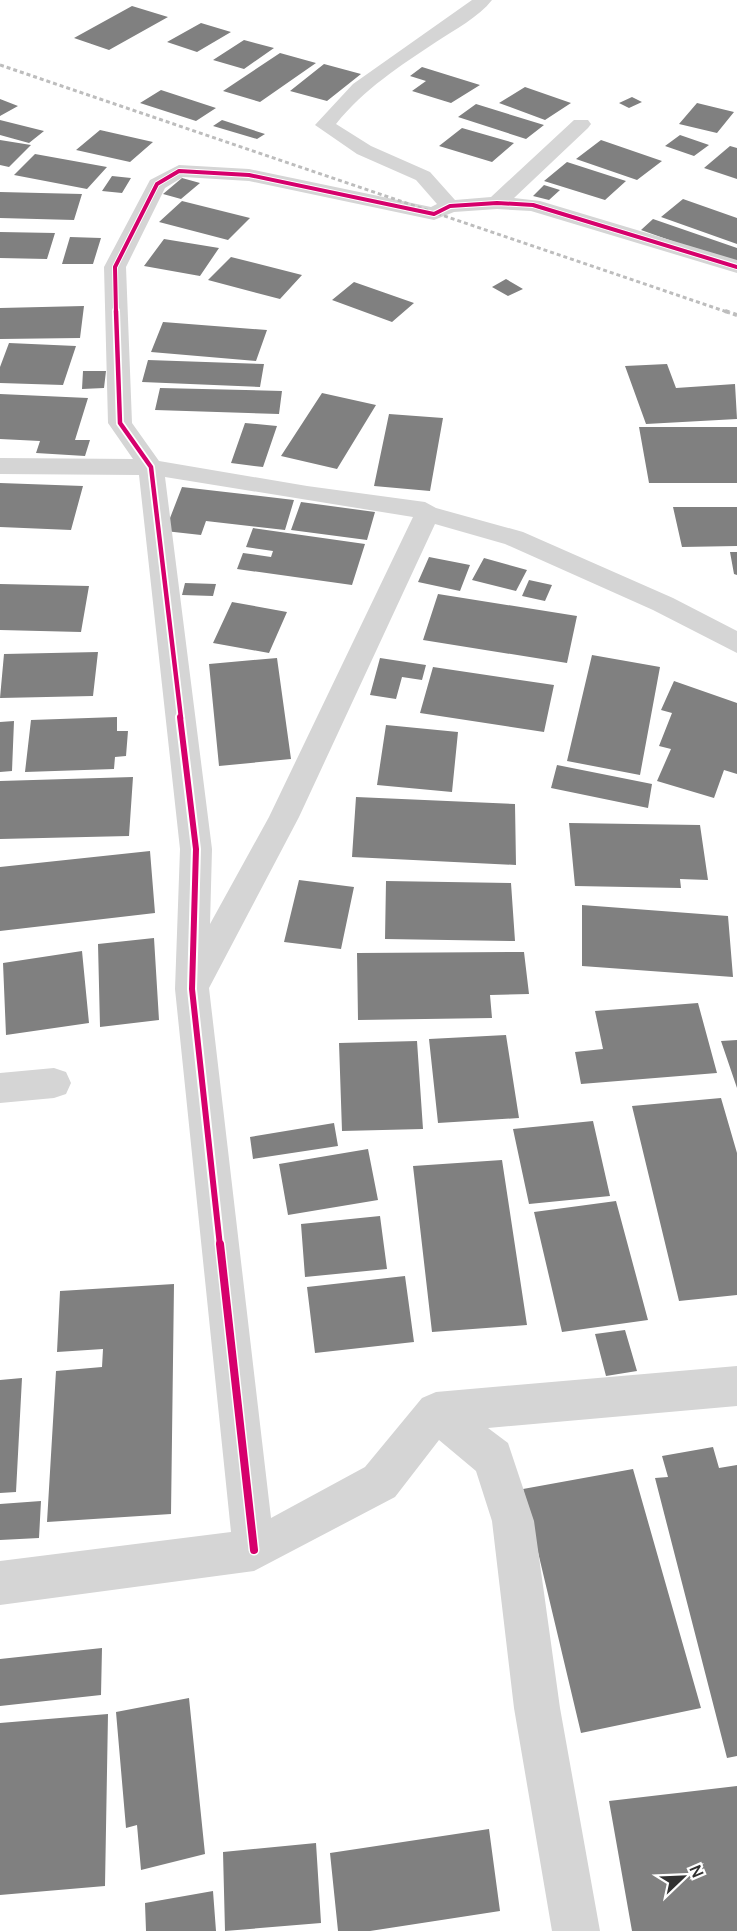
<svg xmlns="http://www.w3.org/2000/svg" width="737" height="1931" font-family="Manrope,sans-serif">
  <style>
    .building { fill: #808080 }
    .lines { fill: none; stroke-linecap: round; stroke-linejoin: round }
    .minor { fill: #d5d5d5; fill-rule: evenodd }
    .rail-far1 { stroke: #bdbdbd; stroke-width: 3; stroke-dasharray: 4 3; stroke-linecap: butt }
    .rail { stroke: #bdbdbd; stroke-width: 4; stroke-dasharray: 4.5 4; stroke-linecap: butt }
    .cycleway-far3-casing { stroke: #fff; stroke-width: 6 }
    .cycleway-far2-casing { stroke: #fff; stroke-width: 8 }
    .cycleway-far1-casing { stroke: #fff; stroke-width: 10 }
    .cycleway-casing { stroke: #fff; stroke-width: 11 }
    .cycleway-far3 { stroke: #d6006c; stroke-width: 4 }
    .cycleway-far2 { stroke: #d6006c; stroke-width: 4.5 }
    .cycleway-far1 { stroke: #d6006c; stroke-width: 6 }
    .cycleway { stroke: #d6006c; stroke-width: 8 }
  </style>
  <rect width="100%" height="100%" fill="#fff"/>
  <path class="building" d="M132,6L168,17L109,50L74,38Z
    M201,23L231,32L197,52L167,42Z
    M244,40L274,48L244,69L213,60Z
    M280,53L316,63L260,102L223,91Z
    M324,64L361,74L327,101L290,91Z
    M422,67L480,85L451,103L412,91L426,81L410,76Z
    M525,87L571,103L545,120L499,103Z
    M161,90L216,108L196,121L140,103Z
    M632,97L642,102L629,108L619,103Z
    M0,99L18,106L0,116Z
    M697,103L734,112L717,133L679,124Z
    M476,104L544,125L526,139L458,117Z
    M0,120L44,131L29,143L0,135Z
    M222,120L265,134L257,139L213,126Z
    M462,128L514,143L492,162L439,146Z
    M100,130L153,142L130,162L76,150Z
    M680,135L709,145L694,156L665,146Z
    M0,140L31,145L9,167L0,165Z
    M601,140L662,161L637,180L576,159Z
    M730,146L737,148V179L704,168Z
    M35,154L107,167L87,189L14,175Z
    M567,162L626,181L605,200L544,181Z
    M112,176L131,178L122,193L102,191Z
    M182,178L200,183L181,199L163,194Z
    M544,185L560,190L549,200L533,196Z
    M0,192L82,194L74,220L0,218Z
    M683,199L737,218V244L661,217Z
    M182,201L250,218L228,240L159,222Z
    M653,219L737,248V260L734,263L641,230Z
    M0,232L55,233L47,259L0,258Z
    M70,237L101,238L93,264H62Z
    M164,239L219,248L200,276L144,266Z
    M231,257L302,275L280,299L208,280Z
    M506,279L523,289L508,296L492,287Z
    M354,282L414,303L392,322L332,300Z
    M84,306L80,338L0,339V308Z
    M163,322L267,330L256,361L151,352Z
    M9,343L76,346L63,385L0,383V367Z
    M148,360L264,364L260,387L142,382Z
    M667,364L676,388L735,384L737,419L646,424L625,366Z
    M83,371H106L104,388L82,389Z
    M160,388L282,391L279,414L155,410Z
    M322,393L376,405L337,469L281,456Z
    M0,394L88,398L75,440H90L85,456L36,453L40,441L0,439Z
    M389,414L443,418L430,491L374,486Z
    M245,423L277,426L263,467L231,463Z
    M639,427H737V483H649Z
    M0,483L83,486L71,530L0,527Z
    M182,487L294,500L285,530L206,521L201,535L165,531Z
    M301,502L375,512L367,540L291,530Z
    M673,507H737V546L682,547Z
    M253,528L365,544L352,585L237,569L243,553L271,557L273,551L246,547Z
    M730,552H737V575L734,574Z
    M429,557L470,565L460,591L418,582Z
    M484,558L527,570L516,591L472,580Z
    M529,580L552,585L545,601L522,596Z
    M185,583L216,584L213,596L182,595Z
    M0,584L89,586L81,632L0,630Z
    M438,594L577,616L567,663L423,640Z
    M232,602L287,612L269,653L213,643Z
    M98,652L93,696L0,698L4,654Z
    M592,655L660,667L640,775L567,761Z
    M277,658L291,759L219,766L209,664Z
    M380,658L426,665L422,680L402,677L396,699L370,695Z
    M433,667L554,685L544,732L420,713Z
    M674,681L737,703V774L724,770L714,798L657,781L671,749L659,746L672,713L661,710Z
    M117,717V731H128L126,756L115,757L114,769L25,772L31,720Z
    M14,721L12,771L0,772V722Z
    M386,725L458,732L452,792L377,785Z
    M557,765L652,784L648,808L551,788Z
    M133,777L129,836L0,839V781Z
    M356,797L515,804L516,865L352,857Z
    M569,823L700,825L708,880L680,879L681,888L575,886Z
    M150,851L155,913L0,931V867Z
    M299,880L354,887L341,949L284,942Z
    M386,881L511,883L515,941L385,939Z
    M582,905L728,916L733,977L582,966Z
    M154,938L159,1020L100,1027L98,944Z
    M82,951L89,1023L6,1035L3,963Z
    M524,952L529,994L490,995L492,1018L358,1020L357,953Z
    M698,1003L717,1073L581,1084L575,1052L603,1049L595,1011Z
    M506,1035L519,1118L438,1123L429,1039Z
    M737,1040V1088L721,1041Z
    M417,1041L423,1129L342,1131L339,1043Z
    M721,1098L737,1153V1295L679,1301L632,1106Z
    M593,1121L610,1196L529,1204L513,1129Z
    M334,1123L338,1146L253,1159L250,1137Z
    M368,1149L378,1200L288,1215L279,1164Z
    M502,1160L527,1325L432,1332L413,1166Z
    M616,1201L648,1320L562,1332L534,1212Z
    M380,1216L387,1269L305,1277L301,1224Z
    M405,1276L414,1342L315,1353L307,1287Z
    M174,1284L171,1514L47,1522L56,1371L102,1367L103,1349L57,1352L60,1291Z
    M625,1330L637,1371L606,1376L595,1334Z
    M22,1378L16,1492L0,1493V1380Z
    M713,1447L719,1468L737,1465V1756L727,1758L655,1478L668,1477L662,1456Z
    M633,1469L701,1708L581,1733L523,1489Z
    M41,1501L39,1538L0,1540V1504Z
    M102,1648L101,1695L0,1706V1659Z
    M189,1698L205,1854L141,1870L137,1825L126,1828L116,1712Z
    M108,1714L105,1886L0,1895V1723Z
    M737,1786V1931H632L609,1801Z
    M489,1829L500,1911L370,1931H338L330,1853Z
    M316,1843L321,1923L225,1931L223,1852Z
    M213,1891L216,1931H146L145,1903Z"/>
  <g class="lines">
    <path class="minor" d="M472,0H492C479,17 454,30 436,42C400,66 364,89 336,124L371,146L430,172L455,200L491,197L574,120H588L591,124L588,128L514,198L540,201L737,260V273L531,211L497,209L454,212L434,220L249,181L183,177L165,188L126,267L132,423L159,461L307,486L425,502L436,508L523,532L673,598L737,631V653L653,610L505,544L435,524L299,817L209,988L271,1518L365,1467L422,1398L436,1392L737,1366V1406L488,1428L508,1443L534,1521L560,1708L600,1931H552L514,1708L492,1521L476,1471L439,1440L395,1497L254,1571L0,1605V1561L231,1532L175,989L180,849L139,475L0,474V458L133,459L108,423L104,267L150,180L179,165L249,169L431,207L437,204L416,180L357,154L315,125L353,84ZM165,477L413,517L269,817L210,924L212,849Z
      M54,1068L66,1072L71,1083L66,1094L54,1098L0,1103V1073Z"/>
    <path class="rail-far1" d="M0,65L730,313"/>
    <path class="rail" d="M725,311L737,315"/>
    <g class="cycleway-far3-casing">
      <path id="cycleway-far3" d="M116,313L115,267L157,184L179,171L249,175L434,214L450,206L497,203L533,205L737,267"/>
    </g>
    <g class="cycleway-far2-casing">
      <path id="cycleway-far2" d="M116,311L120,423L151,467L181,718"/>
    </g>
    <g class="cycleway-far1-casing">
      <path id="cycleway-far1" d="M180,717L196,849L192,989L220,1246"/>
    </g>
    <g class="cycleway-casing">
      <path id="cycleway" d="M220,1244L254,1550"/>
    </g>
    <use href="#cycleway-far3" class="cycleway-far3"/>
    <use href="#cycleway-far2" class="cycleway-far2"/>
    <use href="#cycleway-far1" class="cycleway-far1"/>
    <use href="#cycleway" class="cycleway"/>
  </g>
  <g transform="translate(683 1877) rotate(67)" stroke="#ffffff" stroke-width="4.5" paint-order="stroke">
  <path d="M0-4.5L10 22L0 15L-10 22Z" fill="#313131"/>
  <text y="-9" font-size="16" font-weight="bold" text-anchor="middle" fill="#313131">N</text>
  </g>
</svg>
